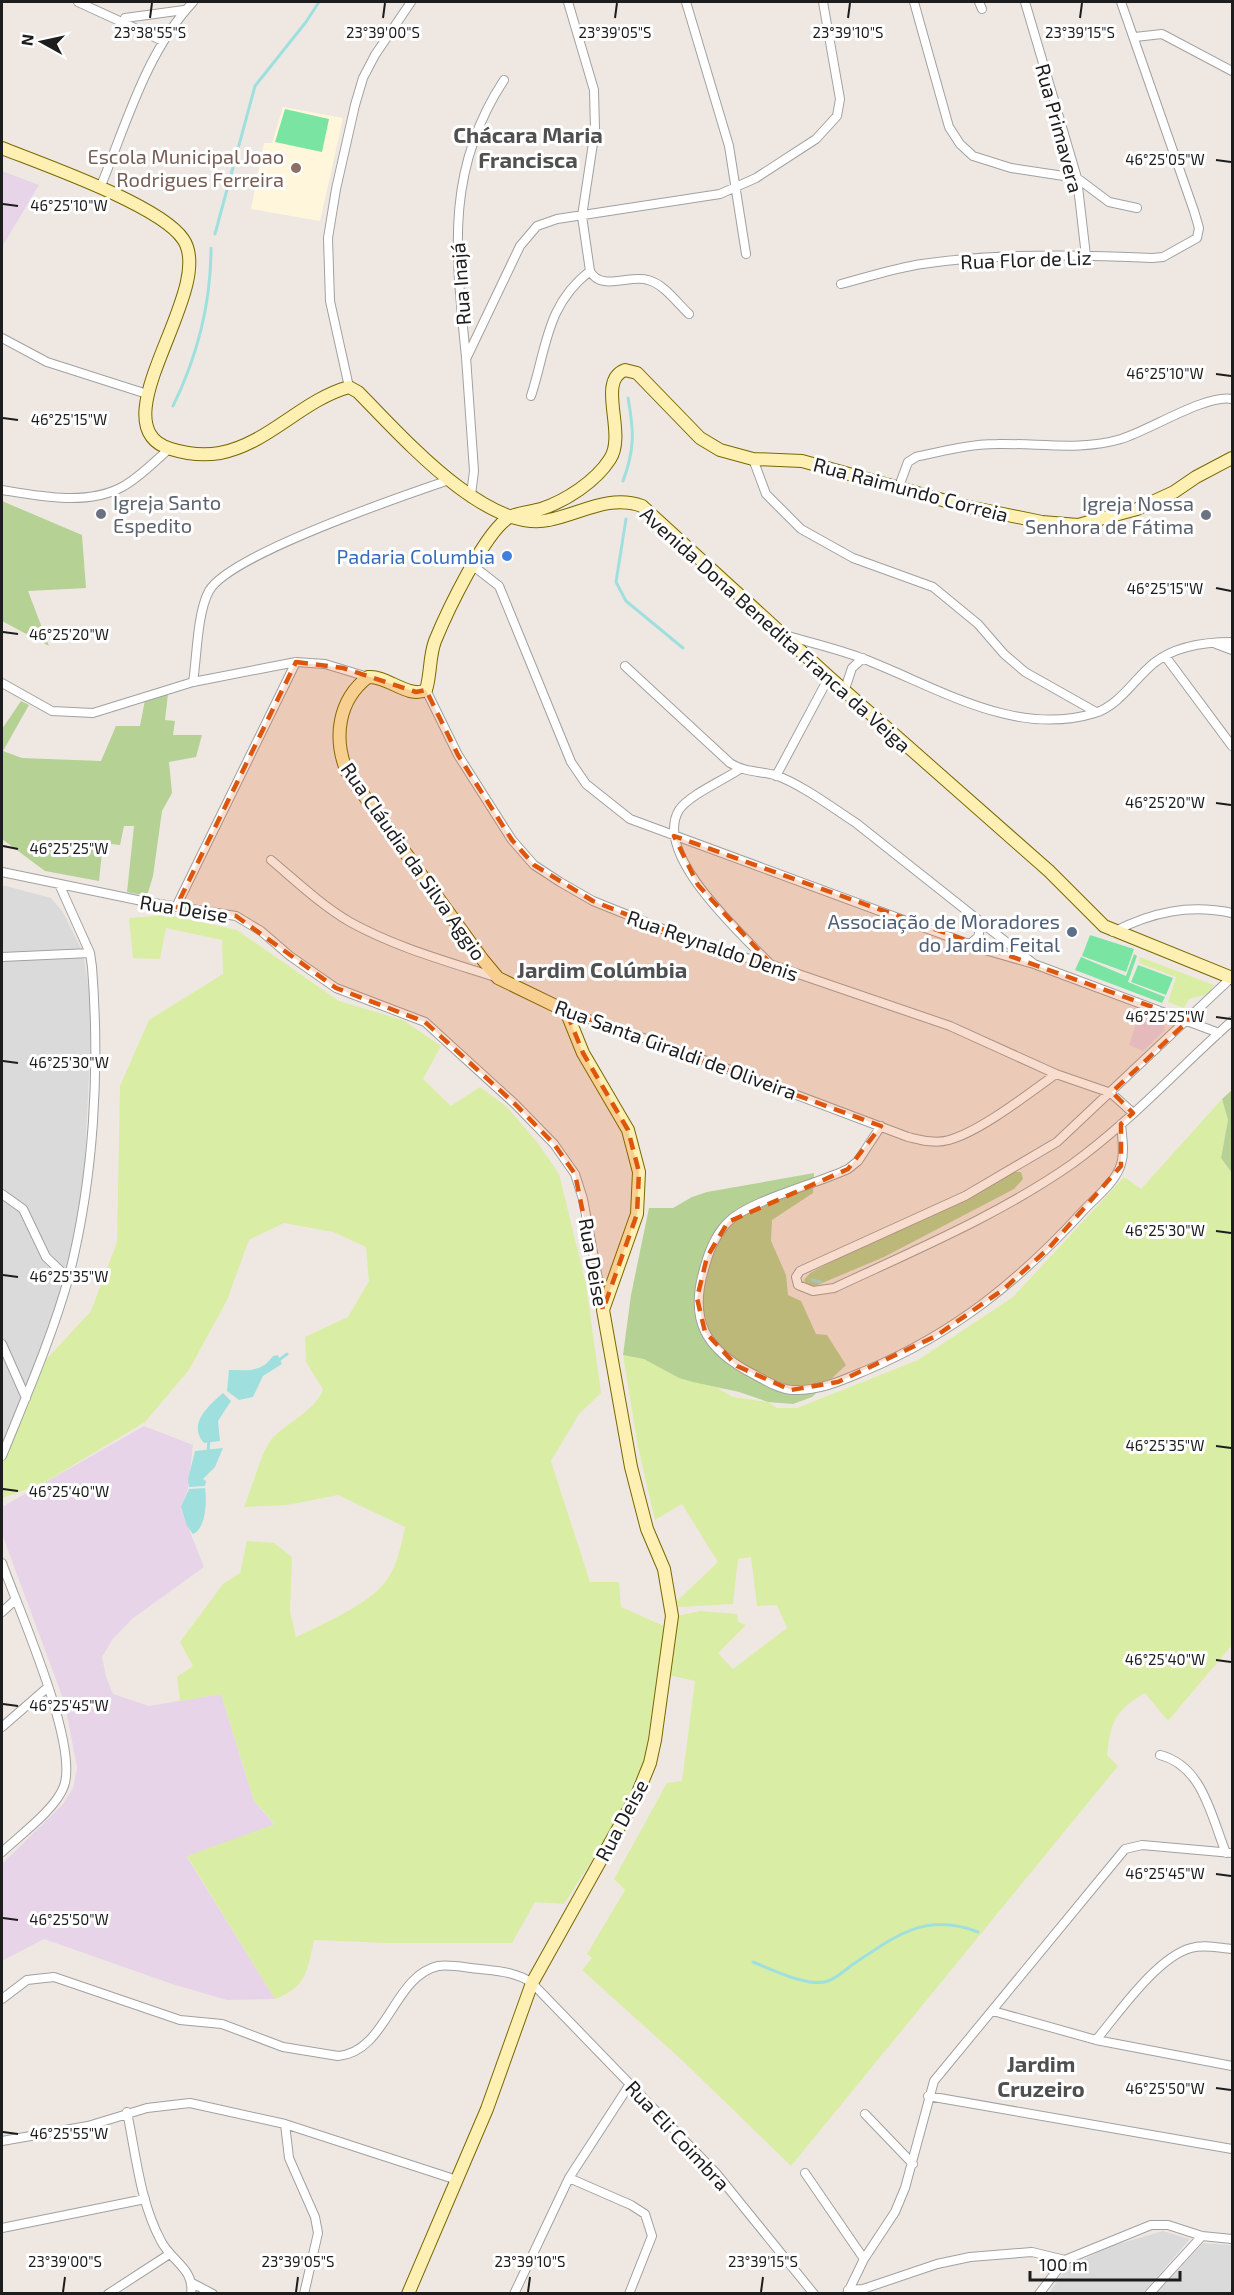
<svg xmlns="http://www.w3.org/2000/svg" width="1234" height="2295" font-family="'Exo 2',sans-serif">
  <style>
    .residential { fill: #dbdada }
    .industrial { fill: #e8d4e9 }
    .education { fill: #fff6db }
    .grass { fill: #daeda4 }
    .forest { fill: #b5d194 }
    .pitch { fill: #7ae4a2 }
    .water { fill: #9fe0df }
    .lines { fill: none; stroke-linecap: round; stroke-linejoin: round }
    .stream { stroke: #9fe0df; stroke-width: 3 }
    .street-casing { stroke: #a1a1a1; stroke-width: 10 }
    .secondary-casing { stroke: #786800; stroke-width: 14 }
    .street { stroke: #fff; stroke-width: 8 }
    .secondary { stroke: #feefb2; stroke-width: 12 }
    .marked { fill: #de560d; fill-opacity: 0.2; stroke: #de560d; stroke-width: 4.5; stroke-dasharray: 12 8; stroke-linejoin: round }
    .ticks { fill: none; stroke: #1d1d1d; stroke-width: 2 }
    .education-dot { fill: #8d6e63; stroke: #fff; stroke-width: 2 }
    .worship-dot { fill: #6b7280; stroke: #fff; stroke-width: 2 }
    .shop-dot { fill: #3f7fe0; stroke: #fff; stroke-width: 2 }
    .service-dot { fill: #5c6f8a; stroke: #fff; stroke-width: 2 }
    .labels { text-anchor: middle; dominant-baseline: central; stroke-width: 6; stroke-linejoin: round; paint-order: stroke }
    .street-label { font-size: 20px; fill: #1d1d1d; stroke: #fff }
    .education-label { font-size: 20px; fill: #785e54; stroke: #fff; text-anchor: end }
    .worship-label { font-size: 20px; fill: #5b616d; stroke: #fff; text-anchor: start }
    .shop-label { font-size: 20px; fill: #366cbe; stroke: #fff; text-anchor: end }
    .service-label { font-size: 20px; fill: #4e5e75; stroke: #fff; text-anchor: end }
    .quarter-label { font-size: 22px; font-weight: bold; fill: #505050; stroke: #fff }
    .ticks-label { font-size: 15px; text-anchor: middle; fill: #1d1d1d; stroke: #fff; stroke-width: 6; stroke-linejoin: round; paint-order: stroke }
  </style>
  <rect width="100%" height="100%" fill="#efe8e2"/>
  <path class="residential" d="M2,885L51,898L63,912L83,952L92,1012L84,1181L62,1304L27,1405L2,1460Z
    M1163,2231L1190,2239L1143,2293H1049L1067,2267L1111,2246Z
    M1203,2243L1232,2245V2293H1157Z"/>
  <path class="industrial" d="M2,171L39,185L2,247Z
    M1140,1012L1163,1020L1165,1030L1143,1051L1129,1045Z
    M144,1426L193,1445L188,1489L181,1509L204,1567L132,1619L112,1640L102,1657L106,1676L113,1694L149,1706L221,1694L254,1801L275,1825L187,1857L275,1999L227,2000L172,1984L44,1939L2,1961V1864L63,1804L73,1788L77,1768L65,1704L2,1534V1507Z"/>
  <path class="education" d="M283,107L343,118L320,221L251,209L264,143H272Z"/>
  <path class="grass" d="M169,915L237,930L339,1001L403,1020L441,1046L423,1079L451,1106L480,1087L507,1107L537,1142L559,1174L586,1284L601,1393L579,1414L551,1461L590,1582H619L621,1607L664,1626L645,1759L620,1816L564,1904L535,1902L512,1943H387L314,1940C307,1971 307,1987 275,1999L187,1856L275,1824L254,1801L221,1694L180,1701L177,1677L193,1666L180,1642L223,1584L240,1573L247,1541L274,1543L292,1557L290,1612L296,1637C321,1625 362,1607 381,1587C396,1572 401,1547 405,1527L338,1495L287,1505L244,1507C251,1491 261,1454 270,1441C286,1422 315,1412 323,1389L306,1362L305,1337L348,1317L369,1281L366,1247L333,1232L284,1223L249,1240L227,1300L189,1370L145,1422L42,1484L2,1498V1460L41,1365L91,1311L117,1242L120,1086L149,1020L223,974L222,940L166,928L160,959L133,958L129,918Z
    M1140,957L1214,985L1208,994L1189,999L1184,1008L1168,1002L1176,977L1139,963Z
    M1222,1099L1228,1120L1221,1158L1232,1173V1645L1168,1721L1145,1693C1115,1710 1111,1722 1107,1755L1118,1766L791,2166L684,2062L582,1970L592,1958L587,1954L625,1890L614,1879L667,1783L682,1781L695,1681L669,1675L677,1616L700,1611L737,1614L738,1622L746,1625L718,1653L733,1669L787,1628L777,1605L757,1606L751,1557L738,1559L733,1604L678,1607L677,1601L718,1562L682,1504L655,1520L638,1447L623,1355L644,1358L679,1378L716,1387L733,1397L768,1402L777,1408H797L918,1360L1013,1297L1124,1177L1141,1189Z"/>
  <path class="forest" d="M2,501L82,535L86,588L28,591L49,646L2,621Z
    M168,694L165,720L175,721L173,735H202L196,757L169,762L172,793L162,811L153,876L147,896L127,892L134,826H124L120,845L103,843L99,881L45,871L2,839V729L21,701L29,705L3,751L22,758L101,761L116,726H140L145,700Z
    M1232,1090V1173L1221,1158L1228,1120L1222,1099Z
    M1008,1172H1021L1023,1179L1014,1189L884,1257L808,1289L804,1280L810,1273Z
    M814,1173L813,1193L772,1220L771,1241L786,1275L788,1295L801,1301L816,1334L827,1335L846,1365L812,1397L793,1404L768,1402L739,1392L693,1382L679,1378L644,1359L623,1355L631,1295L649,1208H673L692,1197L707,1192Z"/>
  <path class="pitch" d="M285,109L329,119L322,152L275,142Z
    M1090,935L1134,949L1126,972L1082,956Z
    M1134,954L1137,956L1128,982L1165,997L1162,1003L1075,970L1081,957L1126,976Z
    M1138,965L1173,978L1166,995L1131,982Z"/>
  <path class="water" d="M278,1355L282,1364L263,1376L253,1397L239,1400L227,1391L229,1370C247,1370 261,1373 273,1356Z
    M223,1393L231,1401L218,1421L220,1441L204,1443C187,1424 209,1405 223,1393Z
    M223,1448L215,1467L203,1479L206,1481L205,1486L189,1487L188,1479L195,1451Z
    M205,1488C207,1501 206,1529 193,1534L187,1526L181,1507L189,1489Z"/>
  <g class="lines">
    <path class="stream" d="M215,234L255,86L306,22L319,2
      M173,406C197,357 211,302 211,248
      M623,481C635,449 634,431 628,398
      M626,519L616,582L626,601L683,648
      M812,1280L821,1282
      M279,1360L287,1354
      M208,1453L209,1438
      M753,1962C771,1969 809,1988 828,1981C837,1978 847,1968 855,1963C897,1935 926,1912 978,1932"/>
    <g class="street-casing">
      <path id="street" d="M78,2L163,41
        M568,2L594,90L595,130L582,216L590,271C601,292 630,274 648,280C664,284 677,303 689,314
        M686,2L729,146L746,254
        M914,2L949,127L960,144L973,156L1011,168L1077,178L1109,202L1137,208
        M979,2L982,9
        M1025,2L1077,178L1086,256
        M125,18L184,10
        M1135,37L1162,34L1232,71
        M100,188C126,125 146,52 193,2
        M841,284C868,277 895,268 922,264C997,253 1076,254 1152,258L1163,257L1197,238L1199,228L1194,211L1121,2
        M2,338L47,362L147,394
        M466,359L520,246L537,226L557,219L720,194L756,178L816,139L837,116L840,99L823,2
        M349,387L330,301L328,238L336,189L355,105L363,78L375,55L411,2
        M531,396C547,347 546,305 590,271
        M753,459L766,494L801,529L853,558L933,587L978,624L1004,654L1025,672L1096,712
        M898,489L908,462L916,457C943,451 970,444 997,444C1039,443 1081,451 1121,439C1150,430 1206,394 1232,399
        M2,490C38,496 87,506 122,487C139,478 154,462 169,449
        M471,495L474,471C471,433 469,395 466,357C456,256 444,171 504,80
        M472,565L499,586L571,762L586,784L630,819L985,950L1034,964
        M785,635C811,643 839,649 864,659C937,687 1015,738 1095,713C1120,705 1135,678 1154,663C1175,646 1206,642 1232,642
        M1216,644L1232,650
        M1165,656L1232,746
        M625,666L730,763C744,772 759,771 775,775C801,784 833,808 856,823L1034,964L1219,1033
        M193,682C197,657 197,613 209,591C229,555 405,495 449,480
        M2,683L52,711L93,713L193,682L296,662L325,664L368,677
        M845,689L852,668L863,658
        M426,690L458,755L512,840L534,865L560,882L593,901L710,948L772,965L950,1026L1056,1074L1111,1093L1133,1113
        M740,769C724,780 689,795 679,810C652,855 743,935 771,965
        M776,776L829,677
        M271,860C296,881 321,905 350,922C395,947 446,961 495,977
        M2,872L147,902L236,916L261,931L290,956L336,988L425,1022L515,1104L554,1144L575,1174L583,1199L603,1306
        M176,907L296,662
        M1113,932C1152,912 1189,904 1232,913
        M970,944L978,937L981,925
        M2,957L90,953
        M1231,978L1057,1142L965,1196L800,1271L796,1277L798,1285L813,1291L834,1288C915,1250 999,1215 1072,1164C1130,1122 1179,1068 1232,1021
        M566,1011L672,1048L908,1137C921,1140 935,1144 949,1140C981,1131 1028,1094 1056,1074
        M881,1126L858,1161L848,1169C817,1184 750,1200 728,1222C717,1233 709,1251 705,1266C688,1320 705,1350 755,1375C766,1381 781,1390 793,1390C820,1391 843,1380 867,1370C955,1333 1020,1280 1084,1210C1096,1197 1116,1182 1121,1164C1125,1152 1122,1137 1121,1124
        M2,1194L23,1209L46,1257L68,1278
        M2,1344L26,1398
        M2,1456C25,1399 53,1335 69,1276C94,1178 100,1069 92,967L90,953L59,884
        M2,1563C18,1608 79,1744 64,1786C56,1809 20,1835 2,1852
        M2,1612L15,1600
        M2,1727L48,1687
        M1160,1755C1203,1766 1211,1816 1226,1853
        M2,1999L27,1980L54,1977L180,2020L222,2024L283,2047L338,2056C387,2052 393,1976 438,1966C451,1964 467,1968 480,1969C498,1971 516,1972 532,1983L716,2173L814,2294
        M993,2011L1096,2040L1232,2066
        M1096,2040C1118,2014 1157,1957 1191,1948C1204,1944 1219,1948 1232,1949
        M928,2096L1232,2149
        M127,2112C136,2155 140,2202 161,2241C171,2261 195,2269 191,2294
        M865,2114L913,2164
        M285,2124L289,2158L315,2217L318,2233L304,2294
        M2,2141L88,2126L147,2108L190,2103L285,2124L457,2180
        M805,2173L864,2259
        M569,2178L631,2205L645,2214L652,2236L629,2294
        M2,2228L145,2199
        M192,2283L213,2294
        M848,2290L863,2289L937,2264L970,2257L1032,2252L1065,2260L1151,2225H1168L1202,2236L1232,2239
        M108,2294L168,2255
        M514,2294L569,2178L630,2084
        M847,2294L864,2259L895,2212L905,2188L934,2081L1125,1849L1142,1845L1232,1853
        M1039,2294L1065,2260
        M1149,2294L1202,2236"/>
    </g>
    <g class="secondary-casing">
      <path id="secondary" d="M2,148C42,164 160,205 183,239C218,289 94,426 171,449C187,454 203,456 220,453C268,444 302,400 349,387L358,392C399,433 486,534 549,520C580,514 609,494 642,506L829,677L1049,871L1104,926L1232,978
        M408,2294L487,2109L532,1983L637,1795L650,1763L655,1740L672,1616L664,1569L647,1529L631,1467L603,1310L637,1214L639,1172L628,1130L583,1053L566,1011L498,978L483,960L347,772C333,738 338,700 368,677C387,675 408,699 426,690C431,674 429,657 435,641C446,614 486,529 510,517C519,512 531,512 541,509C566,501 596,481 610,459C627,433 596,381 625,370L637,373L700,438L720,450L753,459L802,461L964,506L1042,522L1078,525L1137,509L1174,492L1196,477L1232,458"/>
    </g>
    <use href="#street" class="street"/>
    <use href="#secondary" class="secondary"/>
  </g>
  <path class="marked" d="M296,662L343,668L416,692L426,690L458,755L512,840L534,865L593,901L710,948L772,965L698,885L674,836L1189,1020L1112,1092L1133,1113L1121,1124V1166L1049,1248L1004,1289L936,1336L838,1382L791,1390L737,1366L705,1332L697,1298L707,1257L728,1222L848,1169L881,1126L566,1011L583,1053L628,1130L639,1172L637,1214L603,1310L575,1174L554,1144L515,1104L425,1022L336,988L236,916L176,907Z"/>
  <path class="ticks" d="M150,18L152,3M383,18L385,3M615,18L617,3M848,18L850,3M1080,18L1082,3M1216,160L1231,162M3,204L18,206M1216,374L1231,376M3,418L18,420M1216,588L1231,591M3,632L18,634M1216,803L1231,805M3,846L18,849M1216,1017L1231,1019M3,1061L18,1063M1216,1231L1231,1233M3,1275L18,1277M1216,1446L1231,1448M3,1489L18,1491M1216,1660L1231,1662M3,1704L18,1706M1216,1874L1231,1876M3,1918L18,1920M1216,2088L1231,2090M3,2132L18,2134M63,2292L65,2277M296,2292L298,2277M528,2292L530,2277M761,2292L763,2277"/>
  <circle class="education-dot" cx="296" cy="168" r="6"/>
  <g class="worship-dot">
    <circle cx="101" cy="514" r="6"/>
    <circle cx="1206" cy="515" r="6"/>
  </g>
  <circle class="shop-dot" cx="507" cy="556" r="6"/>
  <circle class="service-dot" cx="1072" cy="932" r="6"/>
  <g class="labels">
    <g class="street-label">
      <text transform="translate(1060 128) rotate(75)">Rua Primavera</text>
      <text transform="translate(1026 259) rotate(-2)">Rua Flor de Liz</text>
      <text transform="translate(460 284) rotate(-94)">Rua Inajá</text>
      <text transform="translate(911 489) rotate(15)">Rua Raimundo Correia</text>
      <text transform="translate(776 629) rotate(42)">Avenida Dona Benedita Franca da Veiga</text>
      <text transform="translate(414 861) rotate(55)">Rua Cláudia da Silva Aggio</text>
      <text transform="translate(184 908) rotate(9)">Rua Deise</text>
      <text transform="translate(713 945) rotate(19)">Rua Reynaldo Denis</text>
      <text transform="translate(676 1049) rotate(20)">Rua Santa Giraldi de Oliveira</text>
      <text transform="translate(594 1262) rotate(80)">Rua Deise</text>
      <text transform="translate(621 1820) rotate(-62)">Rua Deise</text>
      <text transform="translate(678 2135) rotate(47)">Rua Eli Coimbra</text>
    </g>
    <g class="education-label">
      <text x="284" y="156">Escola Municipal Joao<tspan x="284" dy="23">Rodrigues Ferreira</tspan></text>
    </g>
    <g class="worship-label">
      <text x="113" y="502">Igreja Santo<tspan x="113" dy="23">Espedito</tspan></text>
      <text x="1194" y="503" text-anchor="end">Igreja Nossa<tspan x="1194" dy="23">Senhora de Fátima</tspan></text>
    </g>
    <g class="shop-label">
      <text x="495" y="556">Padaria Columbia</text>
    </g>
    <g class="service-label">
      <text x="1060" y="921">Associação de Moradores<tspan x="1060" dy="23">do Jardim Feital</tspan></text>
    </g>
    <g class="quarter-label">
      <text x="528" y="134">Chácara Maria<tspan x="528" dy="25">Francisca</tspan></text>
      <text x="602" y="969">Jardim Colúmbia</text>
      <text x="1041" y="2063">Jardim<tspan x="1041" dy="25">Cruzeiro</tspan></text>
    </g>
  </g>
  <g class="ticks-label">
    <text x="150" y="38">23°38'55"S</text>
    <text x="383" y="38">23°39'00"S</text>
    <text x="615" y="38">23°39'05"S</text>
    <text x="848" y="38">23°39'10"S</text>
    <text x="1080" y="38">23°39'15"S</text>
    <text x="1165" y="165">46°25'05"W</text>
    <text x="69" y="211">46°25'10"W</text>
    <text x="1165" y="379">46°25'10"W</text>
    <text x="69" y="425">46°25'15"W</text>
    <text x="1165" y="594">46°25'15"W</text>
    <text x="69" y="640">46°25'20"W</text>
    <text x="1165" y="808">46°25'20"W</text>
    <text x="69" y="854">46°25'25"W</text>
    <text x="1165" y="1022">46°25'25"W</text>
    <text x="69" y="1068">46°25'30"W</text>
    <text x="1165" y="1236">46°25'30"W</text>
    <text x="69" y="1282">46°25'35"W</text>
    <text x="1165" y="1451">46°25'35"W</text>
    <text x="69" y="1497">46°25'40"W</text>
    <text x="1165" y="1665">46°25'40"W</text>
    <text x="69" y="1711">46°25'45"W</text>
    <text x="1165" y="1879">46°25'45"W</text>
    <text x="69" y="1925">46°25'50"W</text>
    <text x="1165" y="2094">46°25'50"W</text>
    <text x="69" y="2139">46°25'55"W</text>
    <text x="65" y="2267">23°39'00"S</text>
    <text x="298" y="2267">23°39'05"S</text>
    <text x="530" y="2267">23°39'10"S</text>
    <text x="763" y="2267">23°39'15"S</text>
  </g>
  <rect width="1234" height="2295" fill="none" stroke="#1d1d1d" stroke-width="6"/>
  <g transform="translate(42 42) rotate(278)" stroke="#ffffff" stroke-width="4.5" paint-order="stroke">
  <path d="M0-4.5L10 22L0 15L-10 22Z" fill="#1d1d1d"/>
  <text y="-9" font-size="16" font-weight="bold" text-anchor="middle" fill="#1d1d1d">N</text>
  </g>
  <path d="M1030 2271v9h150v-9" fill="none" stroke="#1d1d1d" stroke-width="3"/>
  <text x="1039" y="2271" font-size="18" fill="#1d1d1d" stroke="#ffffff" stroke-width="4.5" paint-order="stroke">100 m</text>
</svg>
